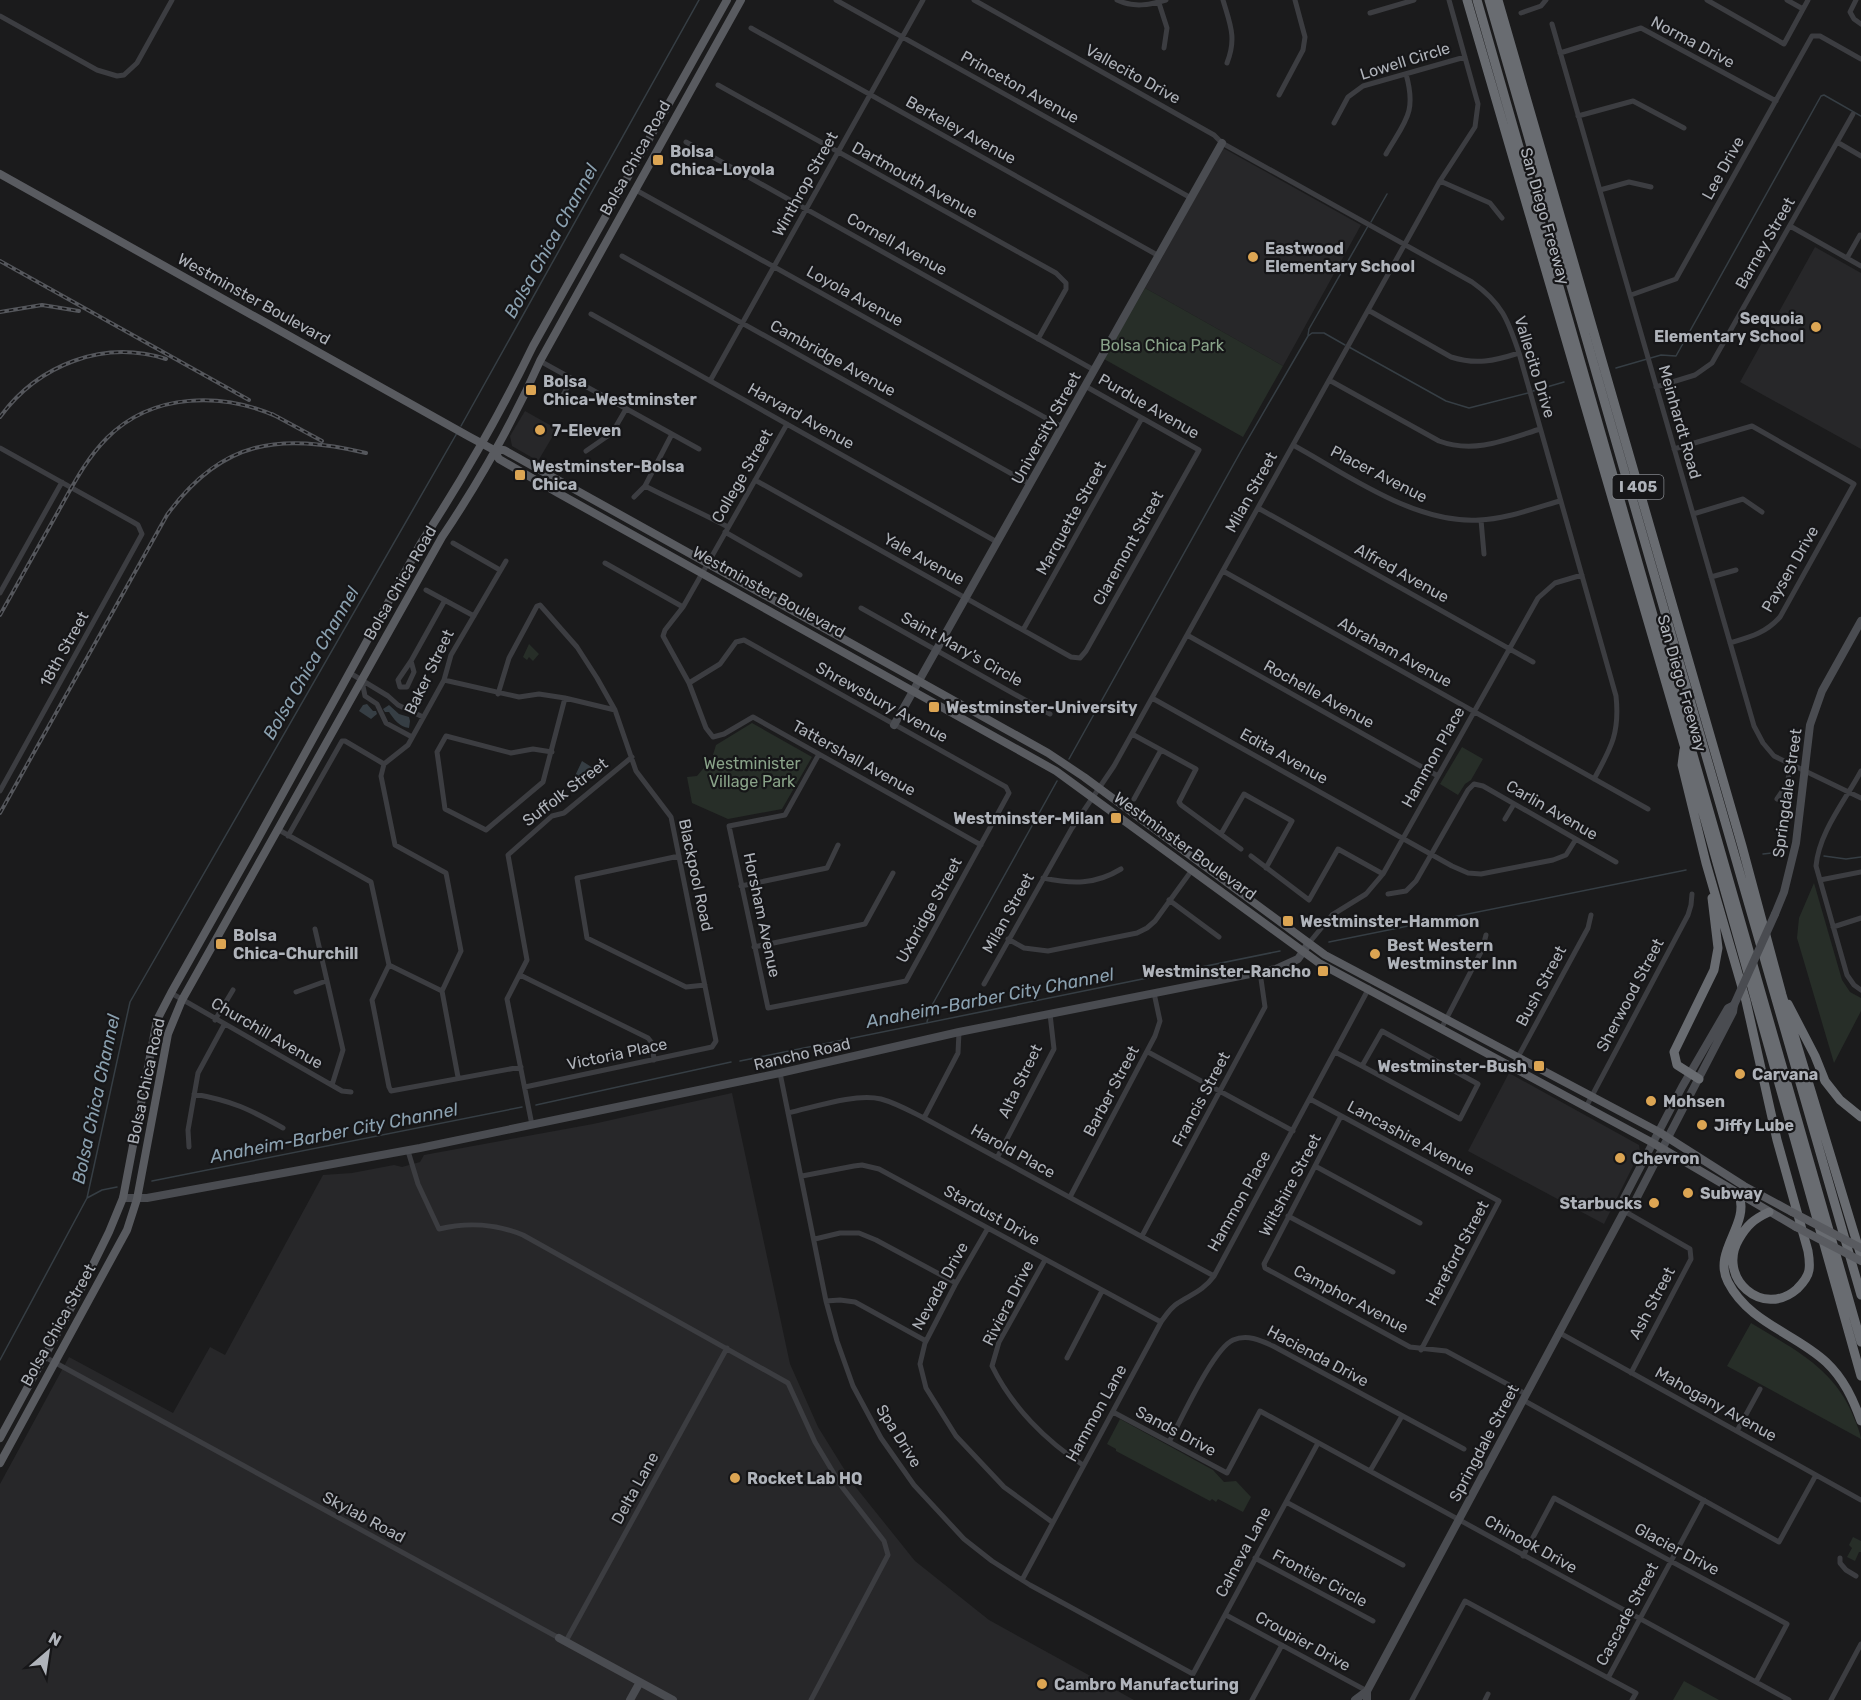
<svg xmlns="http://www.w3.org/2000/svg" width="1861" height="1700" font-family="Rubik,sans-serif">
  <style>
    .built { fill: #272729 }
    .green { fill: #272e28 }
    .water { fill: #363e44 }
    .lines { fill: none; stroke-linecap: round; stroke-linejoin: round }
    .stream { stroke: #363e44; stroke-width: 1.5 }
    .street { stroke: #3c3d41; stroke-width: 5 }
    .secondary { stroke: #4a4c51; stroke-width: 8 }
    .primary { stroke: #595b60; stroke-width: 8 }
    .highway { stroke: #696c71; stroke-width: 9 }
    .rail-casing { stroke: #55575c; stroke-width: 4 }
    .rail { stroke: #161618; stroke-width: 1.5; stroke-dasharray: 4.5; stroke-linecap: butt }
    .secondary-bridge { stroke: #4a4c51; stroke-width: 8 }
    .primary-bridge { stroke: #595b60; stroke-width: 8 }
    .poi-dot { fill: #dca553; stroke: #161618; stroke-width: 2 }
    .labels { text-anchor: middle; dominant-baseline: central; stroke-width: 4.5; stroke-linejoin: round; paint-order: stroke }
    .shield { fill: #161618; stroke: #818489; stroke-width: 1.5 }
    .shield-label { font-size: 15px; font-weight: bold; fill: #afb3ba }
    .street-label { font-size: 16px; fill: #afb3ba; stroke: #161618 }
    .poi-label { font-size: 16px; font-weight: bold; fill: #afb3ba; stroke: #161618; text-anchor: start }
    .park-label { font-size: 16px; fill: #89a389; stroke: #161618 }
    .water-label { font-size: 18px; font-style: italic; fill: #8ba1b0; stroke: #161618 }
  </style>
  <rect width="100%" height="100%" fill="#1b1b1c"/>
  <path class="built" d="M1223,148L1361,225L1283,366L1145,288Z
    M1815,247L1861,273V449L1740,382Z
    M525,411L557,429L538,461L512,446L510,436Z
    M1509,1073L1639,1145L1640,1152L1604,1224L1468,1151Z
    M732,1093L790,1364L818,1427L854,1485L915,1561L989,1620L1134,1700H0V1484L69,1357L173,1413L210,1347L225,1355L323,1175L352,1173L394,1165L402,1167L420,1162L424,1155L593,1124Z"/>
  <path class="green" d="M1145,288L1283,366L1243,437L1104,359Z
    M529,644L539,654L533,661L529,657L527,660L523,657Z
    M752,723L812,757L782,809L728,819L692,803L687,777L697,776L712,758L716,745Z
    M1462,747L1483,759L1471,780L1465,784L1458,795L1440,784Z
    M1814,883L1842,980L1850,992L1861,998V1011L1834,1063L1797,938L1799,918Z
    M1751,1323C1793,1349 1835,1368 1854,1418C1857,1425 1860,1432 1861,1439L1727,1366Z
    M1120,1419L1213,1470L1224,1482L1236,1481L1251,1497L1243,1512L1218,1499L1216,1502L1212,1499L1210,1501L1116,1451V1449L1107,1444Z
    M1853,1537L1861,1541V1552H1859L1855,1561L1847,1557L1852,1548L1849,1545Z
    M1684,1681L1719,1700H1673Z"/>
  <path class="water" d="M367,704L373,711H376L377,714L371,719L359,711L363,705Z
    M389,705L399,714L409,717L410,721L409,728C399,727 394,719 389,712H385L383,709Z
    M582,761L593,768L584,784L574,778Z"/>
  <g class="lines">
    <path class="stream" d="M1371,222L1387,194
      M1308,335L1309,329L1368,226
      M1349,347L1446,401L1469,408L1528,393
      M1616,368L1661,355L1676,356L1821,96L1824,95L1861,116
      M1533,391L1564,382
      M461,426L699,0
      M1069,759L1241,451L1308,336L1312,333H1324L1345,345
      M1763,854L1772,853
      M1824,856L1846,859L1861,857
      M1329,942L1686,870
      M927,1022L931,1007L1057,781
      M740,1061L1280,951
      M536,1105L731,1062
      M152,1181L522,1107
      M87,1198L102,1190L117,1187
      M0,1360L87,1198L130,1002L457,433"/>
    <path class="street" d="M836,0L1191,198
      M974,0L1214,135L1222,143L1472,282C1502,303 1508,320 1519,353L1616,696C1620,733 1611,748 1594,779
      M1117,0C1134,8 1149,5 1166,0
      M1158,0L1167,28L1164,48
      M1223,0C1230,24 1237,38 1227,63
      M1707,0L1784,44L1808,0
      M1787,0L1803,9
      M1856,0L1850,12L1854,19L1861,24
      M1370,13L1414,0
      M1521,13L1541,6L1546,0
      M0,16L97,70L117,76L124,75L137,63L172,0
      M1552,24L1754,726L1763,743L1774,756L1861,798
      M751,28L1159,256
      M1560,53L1641,28L1776,101
      M718,85L1056,273L1066,283V289L1038,339
      M1279,95L1303,50L1305,37L1295,0
      M1578,116L1633,101L1684,128
      M1334,123L1348,97L1363,86L1465,57
      M686,142L1094,370
      M1837,142L1861,156
      M1386,154C1405,121 1417,113 1406,74
      M1440,181L1490,203L1502,218
      M634,189L1062,427
      M1600,190L1629,182L1651,187
      M1790,226L1861,266
      M622,256L1030,484
      M1847,258L1860,235
      M1631,295L1676,279L1812,36H1820L1861,59
      M1368,310L1451,357C1476,365 1494,361 1519,353
      M591,314L997,542
      M540,361L699,449
      M1329,380L1439,441C1474,454 1506,440 1540,429
      M710,381L923,0
      M1656,387L1695,375L1712,363L1853,114
      M563,395L572,379
      M787,424L683,607L665,630L663,636L689,683L706,728L713,737L724,734L753,717L981,845
      M1293,445C1348,475 1415,524 1479,520C1507,519 1534,508 1560,501
      M0,448L133,522L138,525L142,534L0,791
      M1674,449L1752,426L1854,484L1780,617C1766,633 1750,637 1730,643
      M586,451L612,433L626,409
      M755,480L1071,657L1080,658L1086,651L1199,450L1085,386
      M645,486C672,500 700,512 728,527
      M634,497L645,486L672,434
      M1258,508L1533,662
      M1693,514L1743,499L1762,512
      M1481,520L1484,554
      M725,532L800,575
      M453,543L500,570
      M605,563L683,607
      M1223,571L1648,809
      M1711,577L1736,570
      M426,590L474,616
      M0,593L62,482
      M861,608L1050,714
      M1023,630L1142,418
      M1187,635L1438,776
      M411,661L414,672L407,687H400L398,680L411,661L445,600
      M350,673L388,696L398,705L423,717
      M444,680L519,697L539,694L565,698L615,710
      M362,681L365,696L377,704L386,723L412,737
      M689,683L720,664L736,642L744,640L1006,787L1009,793L906,981L768,1008L729,826L785,815L819,754
      M498,694L509,658L537,606L540,605L577,647L597,678L615,710L636,771L671,817L716,1041L712,1047L525,1087
      M1152,698L1452,866L1468,873L1481,874L1553,860L1566,855L1576,839
      M1132,734L1196,769L1179,802L1181,805L1241,849
      M552,752L533,749L511,753L446,736L437,752L445,809L486,830L543,782L565,698
      M1861,771C1845,801 1819,832 1816,866L1847,975L1854,985L1861,990
      M1134,799L1161,750
      M1777,799L1787,784L1791,765
      M1505,819L1514,804
      M279,830L371,882L389,965L442,991
      M1221,834L1244,794L1292,821L1266,868
      M288,836L342,741H345L384,764
      M679,856L577,878L587,938L686,987L705,985
      M1251,856L1309,900L1338,849L1383,874
      M1043,878C1072,884 1095,885 1121,869
      M1820,880L1861,872
      M741,886L827,868L838,845
      M1388,894L1406,891L1416,881L1468,790L1474,784L1483,786L1616,862
      M1169,900L1219,937
      M1833,927L1861,918
      M315,929L343,1050L332,1085
      M1008,939L1024,948L1048,951L1137,933L1147,928L1155,921L1192,870
      M1309,943L1332,915L1366,894L1383,874L1538,598L1555,583L1582,575
      M754,947L865,924L893,873
      M389,965L372,1000L389,1087L391,1091L521,1067
      M520,975L648,1038L652,1043L654,1060
      M984,984L1072,828L1114,766L1440,181L1475,127L1478,104L1449,0
      M296,992L326,981
      M171,993L342,1091L351,1092
      M215,1020L233,990
      M1441,1029L1482,950L1486,935
      M1382,1031L1478,1084L1460,1119L1362,1066Z
      M1148,1052L1293,1131
      M1335,1052L1362,1066
      M1512,1068L1588,928L1591,915
      M780,1073L826,1301L837,1341L853,1386L881,1438L914,1485L964,1539L992,1561L1030,1585L1193,1674L1318,1443
      M458,1077L442,991L461,951L446,873L395,845L381,776L384,764L408,745L444,680L451,655L506,561
      M194,1094C233,1101 249,1109 283,1128
      M1310,1099L1499,1201L1421,1350
      M1586,1107L1688,915L1691,905L1692,894
      M788,1113C815,1107 855,1093 881,1099C896,1103 910,1111 924,1118L1214,1276
      M1341,1116L1264,1264L1265,1268L1410,1347L1446,1351L1526,1394
      M924,1118L958,1053L959,1032
      M532,1125L507,999L527,960L508,855L552,816L564,813L632,757
      M189,1147L188,1130L198,1073L224,1025
      M408,1151L418,1184L439,1229C467,1222 497,1224 523,1235L788,1383L815,1442L842,1487L884,1541L888,1555L811,1700
      M997,1158L1054,1049L1050,1014
      M1315,1166L1420,1223
      M802,1176L854,1166L862,1165L879,1169L1161,1322
      M1070,1197L1155,1036L1160,1021L1154,993
      M1624,1211L1690,1249L1691,1259L1631,1373
      M1288,1216L1393,1272
      M988,1228L955,1285L925,1343L920,1364L926,1388L956,1436L1004,1487L1052,1522
      M1142,1236L1265,1007L1260,972
      M815,1239L840,1233H859L876,1240L956,1283
      M1045,1260L999,1342L992,1366C1012,1407 1046,1441 1083,1465
      M826,1301L840,1300L855,1302L926,1341
      M1558,1332L1861,1500
      M43,1356L559,1638
      M1067,1358L1102,1291
      M1523,1400L1779,1542L1816,1475
      M1113,1412L1227,1473L1260,1411L1789,1700
      M1737,1431L1760,1389
      M1169,1442C1181,1420 1213,1349 1233,1340C1247,1334 1260,1340 1273,1346L1464,1449
      M1370,1471L1402,1416
      M1286,1502L1403,1565
      M1523,1556L1554,1498L1787,1624L1756,1682
      M1255,1558L1373,1621
      M1840,1558V1563L1846,1570L1856,1576
      M1022,1580L1161,1322C1166,1315 1171,1307 1178,1303C1192,1294 1204,1290 1214,1276L1369,988
      M1226,1615L1367,1691
      M566,1641L727,1348
      M1608,1678L1704,1500
      M1252,1700L1282,1645
      M1412,1700L1465,1601L1636,1693L1632,1700
      M1485,1700L1488,1694
      M1831,1700L1861,1644"/>
    <path class="secondary" d="M894,725L1222,143
      M1775,914L1784,892L1796,843L1810,725L1822,691L1861,621
      M123,1198H147L420,1148L780,1073L959,1032L1276,969L1298,959L1309,943
      M1626,1208L1622,1202L1682,1087L1728,1008L1734,1005
      M1626,1208L1632,1207L1733,1012L1734,1005
      M559,1638L673,1700
      M630,1700L640,1682
      M1355,1700L1367,1691
      M1367,1700V1691L1626,1208"/>
    <path class="primary" d="M0,174L468,436L494,450H504L1048,753L1084,777L1325,955L1659,1132L1744,1186L1792,1212
      M494,450L499,459L558,493L1056,771L1319,963L1653,1143L1796,1227
      M0,1438L79,1293L109,1232L123,1198L157,1020L171,993L255,844L421,543C462,480 500,414 533,346L727,0
      M0,1463L127,1230L137,1199L168,1034L182,1000L442,537C479,482 513,422 540,361L741,0"/>
    <path class="highway" d="M1467,0L1684,745L1861,1376
      M1477,0L1861,1342
      M1489,0L1861,1295
      M1498,0L1742,846L1782,995L1861,1256
      M1684,750L1682,765L1706,863L1746,1001L1777,1140L1808,1251C1809,1257 1810,1264 1809,1270C1808,1277 1802,1284 1797,1289C1763,1319 1716,1278 1739,1239C1747,1225 1754,1219 1769,1212
      M1788,1004L1815,1056L1825,1081L1840,1100L1861,1117
      M1699,1079L1677,1065L1674,1052L1714,970L1718,948L1712,898
      M1739,1195C1750,1225 1712,1251 1728,1282C1749,1323 1795,1333 1826,1362C1844,1379 1853,1399 1861,1421"/>
    <g class="rail-casing">
      <path id="rail" d="M0,261L249,400
        M0,312L42,305L79,311
        M272,414L322,441
        M0,417C38,365 103,339 166,359
        M0,615C20,580 39,545 59,510C73,485 86,459 107,438C153,392 223,392 278,417
        M0,813L167,515C222,439 280,433 366,453"/>
    </g>
    <use href="#rail" class="rail"/>
    <path class="secondary-bridge" d="M1734,1005L1775,914"/>
    <path class="primary-bridge" d="M1792,1212L1861,1248
      M1796,1227L1861,1261"/>
  </g>
  <g class="poi-dot">
    <rect x="652" y="154" width="12" height="12" rx="3"/>
    <circle cx="1253" cy="257" r="6"/>
    <circle cx="1816" cy="327" r="6"/>
    <rect x="525" y="384" width="12" height="12" rx="3"/>
    <circle cx="540" cy="430" r="6"/>
    <rect x="514" y="469" width="12" height="12" rx="3"/>
    <rect x="928" y="701" width="12" height="12" rx="3"/>
    <rect x="1110" y="812" width="12" height="12" rx="3"/>
    <rect x="1282" y="915" width="12" height="12" rx="3"/>
    <rect x="215" y="938" width="12" height="12" rx="3"/>
    <circle cx="1375" cy="954" r="6"/>
    <rect x="1317" y="965" width="12" height="12" rx="3"/>
    <rect x="1533" y="1060" width="12" height="12" rx="3"/>
    <circle cx="1740" cy="1074" r="6"/>
    <circle cx="1651" cy="1101" r="6"/>
    <circle cx="1702" cy="1125" r="6"/>
    <circle cx="1620" cy="1158" r="6"/>
    <circle cx="1688" cy="1193" r="6"/>
    <circle cx="1654" cy="1203" r="6"/>
    <circle cx="735" cy="1478" r="6"/>
    <circle cx="1042" cy="1684" r="6"/>
  </g>
  <g class="labels">
    <rect class="shield" x="1612.5" y="475" width="51" height="24" rx="4.5"/>
    <g class="shield-label">
      <text x="1638" y="487">I 405</text>
    </g>
    <g class="street-label">
      <text transform="translate(1693 42) rotate(28)">Norma Drive</text>
      <text transform="translate(1405 61) rotate(-17)">Lowell Circle</text>
      <text transform="translate(1133 74) rotate(29)">Vallecito Drive</text>
      <text transform="translate(1020 87) rotate(29)">Princeton Avenue</text>
      <text transform="translate(961 130) rotate(29)">Berkeley Avenue</text>
      <text transform="translate(635 158) rotate(-61)">Bolsa Chica Road</text>
      <text transform="translate(1723 168) rotate(-61)">Lee Drive</text>
      <text transform="translate(915 180) rotate(29)">Dartmouth Avenue</text>
      <text transform="translate(805 184) rotate(-61)">Winthrop Street</text>
      <text transform="translate(1545 216) rotate(74)">San Diego Freeway</text>
      <text transform="translate(1765 243) rotate(-60)">Barney Street</text>
      <text transform="translate(897 244) rotate(29)">Cornell Avenue</text>
      <text transform="translate(855 296) rotate(29)">Loyola Avenue</text>
      <text transform="translate(254 299) rotate(29)">Westminster Boulevard</text>
      <text transform="translate(833 358) rotate(29)">Cambridge Avenue</text>
      <text transform="translate(1535 367) rotate(73)">Vallecito Drive</text>
      <text transform="translate(1149 406) rotate(30)">Purdue Avenue</text>
      <text transform="translate(801 416) rotate(29)">Harvard Avenue</text>
      <text transform="translate(1680 422) rotate(74)">Meinhardt Road</text>
      <text transform="translate(1046 428) rotate(-61)">University Street</text>
      <text transform="translate(1379 474) rotate(27)">Placer Avenue</text>
      <text transform="translate(742 476) rotate(-60)">College Street</text>
      <text transform="translate(1251 492) rotate(-61)">Milan Street</text>
      <text transform="translate(1071 518) rotate(-61)">Marquette Street</text>
      <text transform="translate(1128 548) rotate(-61)">Claremont Street</text>
      <text transform="translate(924 559) rotate(29)">Yale Avenue</text>
      <text transform="translate(1790 569) rotate(-60)">Paysen Drive</text>
      <text transform="translate(1402 573) rotate(29)">Alfred Avenue</text>
      <text transform="translate(400 583) rotate(-60)">Bolsa Chica Road</text>
      <text transform="translate(769 592) rotate(29)">Westminster Boulevard</text>
      <text transform="translate(64 649) rotate(-61)">18th Street</text>
      <text transform="translate(962 649) rotate(29)">Saint Mary's Circle</text>
      <text transform="translate(1395 652) rotate(29)">Abraham Avenue</text>
      <text transform="translate(429 672) rotate(-64)">Baker Street</text>
      <text transform="translate(1682 683) rotate(74)">San Diego Freeway</text>
      <text transform="translate(1319 694) rotate(29)">Rochelle Avenue</text>
      <text transform="translate(882 702) rotate(29)">Shrewsbury Avenue</text>
      <text transform="translate(1284 756) rotate(29)">Edita Avenue</text>
      <text transform="translate(1433 757) rotate(-61)">Hammon Place</text>
      <text transform="translate(854 758) rotate(29)">Tattershall Avenue</text>
      <text transform="translate(565 792) rotate(-37)">Suffolk Street</text>
      <text transform="translate(1787 793) rotate(-82)">Springdale Street</text>
      <text transform="translate(1552 810) rotate(30)">Carlin Avenue</text>
      <text transform="translate(1185 846) rotate(36)">Westminster Boulevard</text>
      <text transform="translate(696 875) rotate(78)">Blackpool Road</text>
      <text transform="translate(929 910) rotate(-61)">Uxbridge Street</text>
      <text transform="translate(1008 913) rotate(-61)">Milan Street</text>
      <text transform="translate(762 915) rotate(78)">Horsham Avenue</text>
      <text transform="translate(1541 986) rotate(-62)">Bush Street</text>
      <text transform="translate(1630 995) rotate(-62)">Sherwood Street</text>
      <text transform="translate(267 1033) rotate(30)">Churchill Avenue</text>
      <text transform="translate(617 1054) rotate(-12)">Victoria Place</text>
      <text transform="translate(802 1054) rotate(-13)">Rancho Road</text>
      <text transform="translate(146 1081) rotate(-78)">Bolsa Chica Road</text>
      <text transform="translate(1020 1081) rotate(-64)">Alta Street</text>
      <text transform="translate(1111 1091) rotate(-62)">Barber Street</text>
      <text transform="translate(1201 1099) rotate(-62)">Francis Street</text>
      <text transform="translate(1411 1138) rotate(28)">Lancashire Avenue</text>
      <text transform="translate(1013 1151) rotate(29)">Harold Place</text>
      <text transform="translate(1290 1185) rotate(-62)">Wiltshire Street</text>
      <text transform="translate(1239 1201) rotate(-61)">Hammon Place</text>
      <text transform="translate(992 1215) rotate(29)">Stardust Drive</text>
      <text transform="translate(1457 1253) rotate(-62)">Hereford Street</text>
      <text transform="translate(940 1286) rotate(-61)">Nevada Drive</text>
      <text transform="translate(1351 1299) rotate(28)">Camphor Avenue</text>
      <text transform="translate(1008 1303) rotate(-63)">Riviera Drive</text>
      <text transform="translate(1652 1303) rotate(-62)">Ash Street</text>
      <text transform="translate(58 1325) rotate(-61)">Bolsa Chica Street</text>
      <text transform="translate(1318 1356) rotate(28)">Hacienda Drive</text>
      <text transform="translate(1716 1404) rotate(29)">Mahogany Avenue</text>
      <text transform="translate(1096 1413) rotate(-61)">Hammon Lane</text>
      <text transform="translate(1176 1431) rotate(28)">Sands Drive</text>
      <text transform="translate(899 1436) rotate(58)">Spa Drive</text>
      <text transform="translate(1484 1443) rotate(-62)">Springdale Street</text>
      <text transform="translate(635 1488) rotate(-61)">Delta Lane</text>
      <text transform="translate(364 1517) rotate(28)">Skylab Road</text>
      <text transform="translate(1531 1544) rotate(29)">Chinook Drive</text>
      <text transform="translate(1677 1549) rotate(28)">Glacier Drive</text>
      <text transform="translate(1243 1552) rotate(-62)">Calneva Lane</text>
      <text transform="translate(1320 1578) rotate(28)">Frontier Circle</text>
      <text transform="translate(1627 1614) rotate(-62)">Cascade Street</text>
      <text transform="translate(1303 1641) rotate(29)">Croupier Drive</text>
    </g>
    <g class="poi-label">
      <text x="670" y="151">Bolsa<tspan x="670" dy="18">Chica-Loyola</tspan></text>
      <text x="1265" y="248">Eastwood<tspan x="1265" dy="18">Elementary School</tspan></text>
      <text x="1804" y="318" text-anchor="end">Sequoia<tspan x="1804" dy="18">Elementary School</tspan></text>
      <text x="543" y="381">Bolsa<tspan x="543" dy="18">Chica-Westminster</tspan></text>
      <text x="552" y="430">7-Eleven</text>
      <text x="532" y="466">Westminster-Bolsa<tspan x="532" dy="18">Chica</tspan></text>
      <text x="946" y="707">Westminster-University</text>
      <text x="1104" y="818" text-anchor="end">Westminster-Milan</text>
      <text x="1300" y="921">Westminster-Hammon</text>
      <text x="233" y="935">Bolsa<tspan x="233" dy="18">Chica-Churchill</tspan></text>
      <text x="1387" y="945">Best Western<tspan x="1387" dy="18">Westminster Inn</tspan></text>
      <text x="1311" y="971" text-anchor="end">Westminster-Rancho</text>
      <text x="1527" y="1066" text-anchor="end">Westminster-Bush</text>
      <text x="1752" y="1074">Carvana</text>
      <text x="1663" y="1101">Mohsen</text>
      <text x="1714" y="1125">Jiffy Lube</text>
      <text x="1632" y="1158">Chevron</text>
      <text x="1700" y="1193">Subway</text>
      <text x="1642" y="1203" text-anchor="end">Starbucks</text>
      <text x="747" y="1478">Rocket Lab HQ</text>
      <text x="1054" y="1684">Cambro Manufacturing</text>
    </g>
    <g class="park-label">
      <text x="1162" y="345">Bolsa Chica Park</text>
      <text x="752" y="763">Westminister<tspan x="752" dy="18">Village Park</tspan></text>
    </g>
    <g class="water-label">
      <text transform="translate(551 241) rotate(-61)">Bolsa Chica Channel</text>
      <text transform="translate(311 663) rotate(-60)">Bolsa Chica Channel</text>
      <text transform="translate(990 998) rotate(-11)">Anaheim-Barber City Channel</text>
      <text transform="translate(96 1099) rotate(-78)">Bolsa Chica Channel</text>
      <text transform="translate(334 1133) rotate(-11)">Anaheim-Barber City Channel</text>
    </g>
  </g>
  <g transform="translate(48 1652) rotate(29)" stroke="#161618" stroke-width="4.5" paint-order="stroke">
  <path d="M0-4.5L10 22L0 15L-10 22Z" fill="#afb3ba"/>
  <text y="-9" font-size="16" font-weight="bold" text-anchor="middle" fill="#afb3ba">N</text>
  </g>
</svg>
